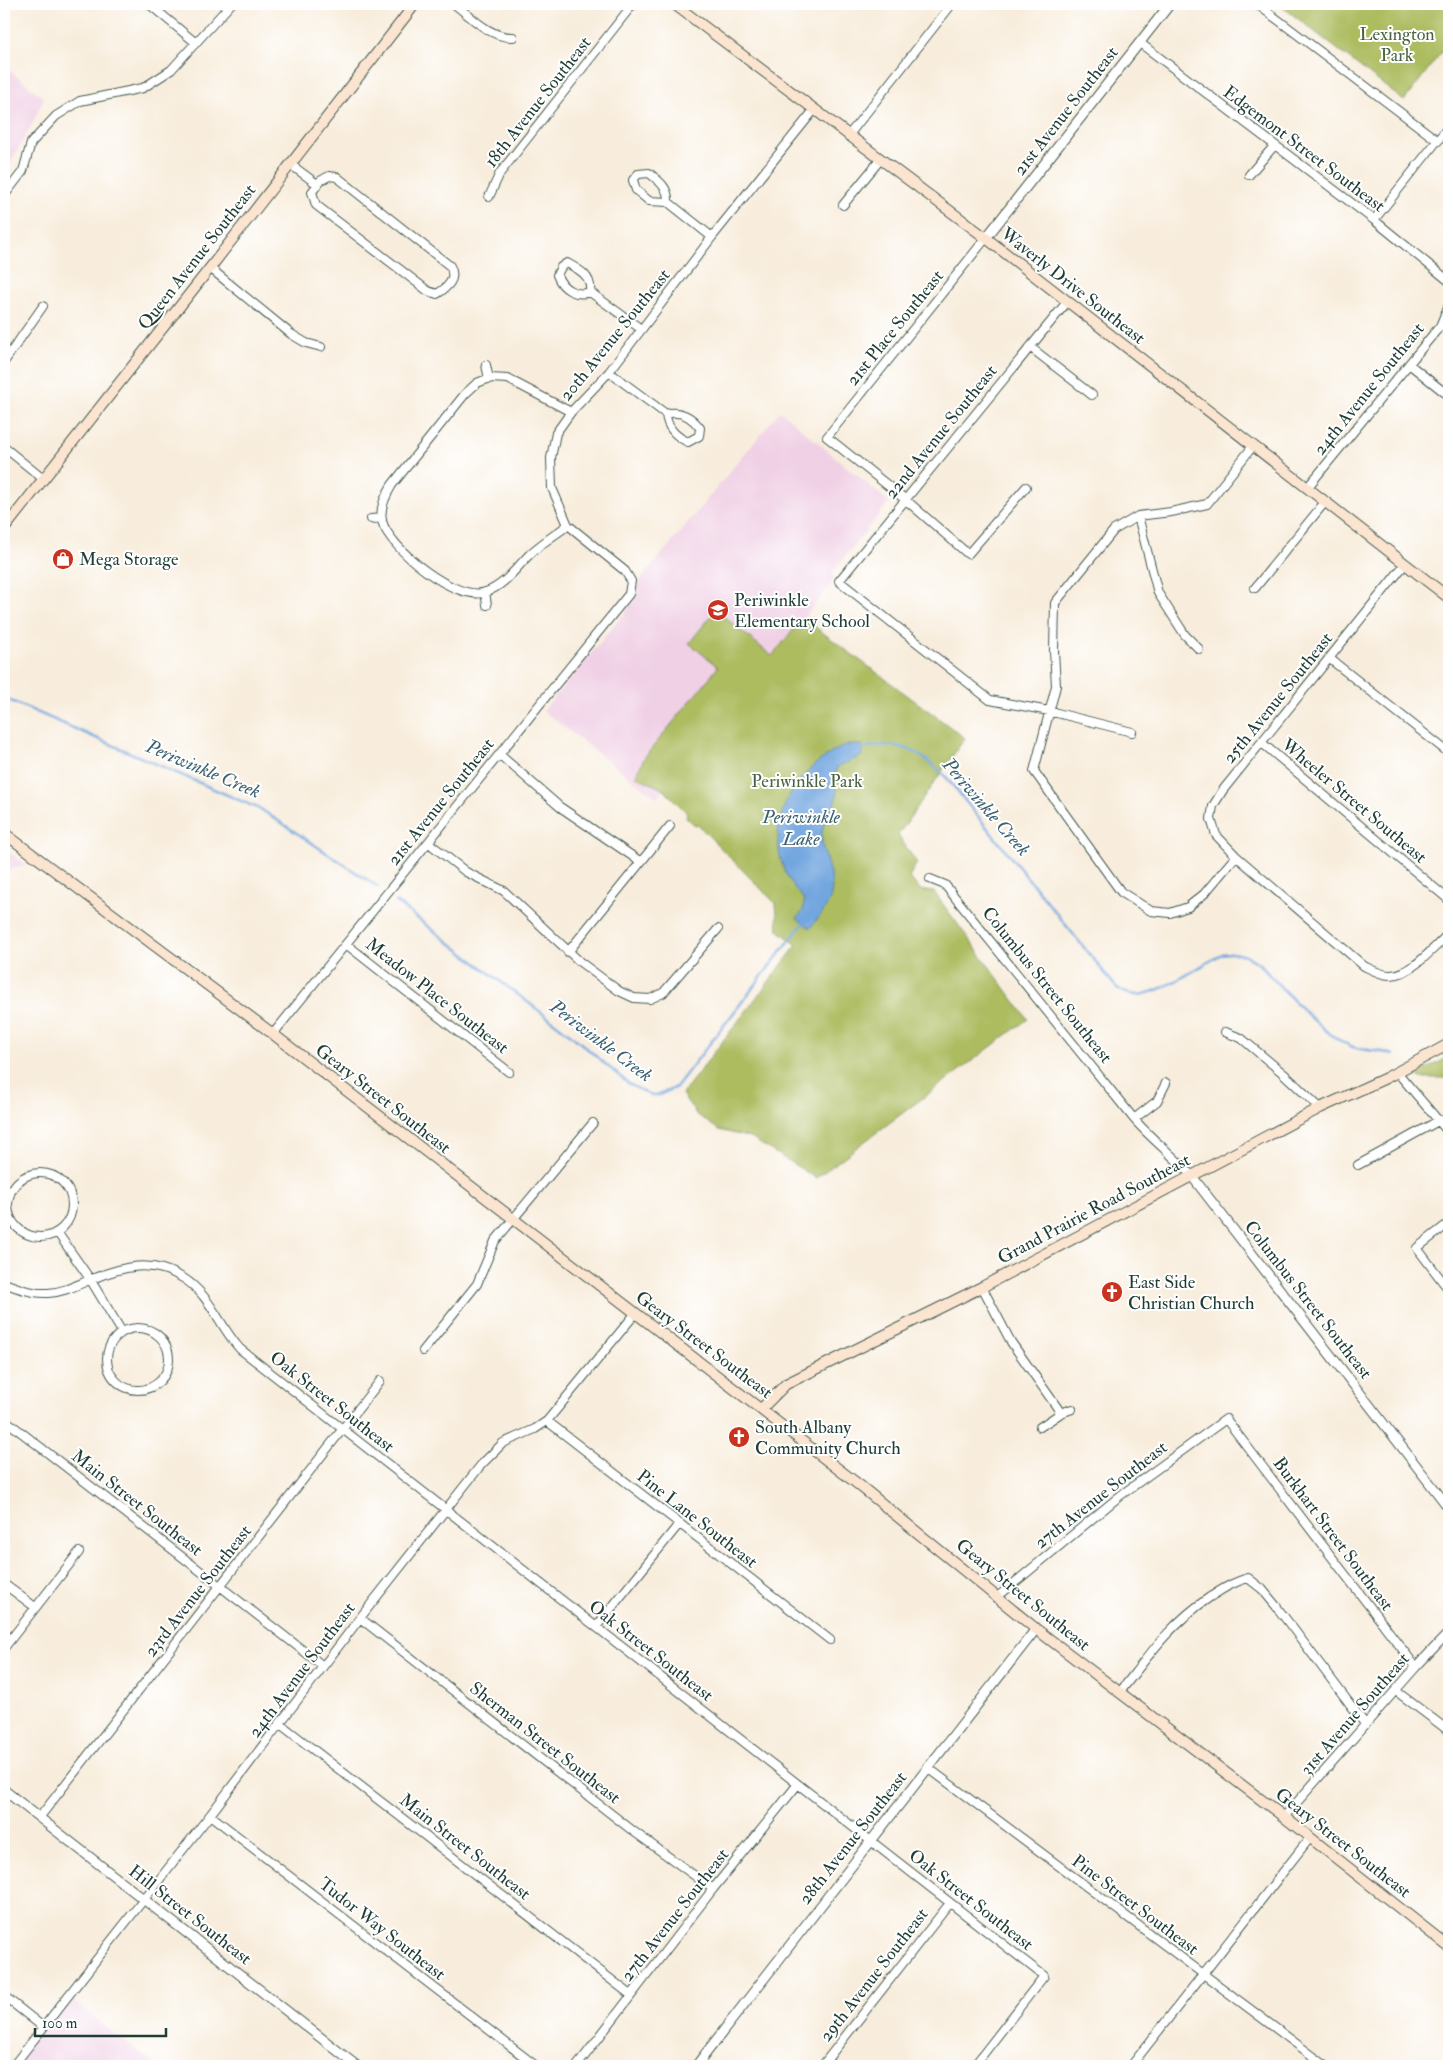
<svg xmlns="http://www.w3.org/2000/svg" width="1453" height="2070" font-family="'IM FELL Double Pica',serif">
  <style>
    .built { fill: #f0d0e5 }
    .green { fill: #acbc5f; stroke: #667c4a }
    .water { fill: #72a6df; stroke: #48728a }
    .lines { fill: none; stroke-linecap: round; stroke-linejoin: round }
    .stream { stroke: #72a6df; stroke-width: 2.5 }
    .minor-casing { stroke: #40574d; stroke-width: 10 }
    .tertiary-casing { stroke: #40574d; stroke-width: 11 }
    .secondary-casing { stroke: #40574d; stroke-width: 12 }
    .minor { stroke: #fff; stroke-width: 8 }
    .tertiary { stroke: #fff; stroke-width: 9 }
    .secondary { stroke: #fce5d0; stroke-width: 10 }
    .labels { text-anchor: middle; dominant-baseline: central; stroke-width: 4; stroke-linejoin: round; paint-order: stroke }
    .park-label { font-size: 18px; fill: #496341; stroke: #fff }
    .street-label { font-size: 18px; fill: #1f3d34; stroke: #fff }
    .poi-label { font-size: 18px; fill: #1f3d34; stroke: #fff; text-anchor: start }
    .water-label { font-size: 19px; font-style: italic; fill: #3c6270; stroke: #fff }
  </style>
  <rect width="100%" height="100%" fill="#fff"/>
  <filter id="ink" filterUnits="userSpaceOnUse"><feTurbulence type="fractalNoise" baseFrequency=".02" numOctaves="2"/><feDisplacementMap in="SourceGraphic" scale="10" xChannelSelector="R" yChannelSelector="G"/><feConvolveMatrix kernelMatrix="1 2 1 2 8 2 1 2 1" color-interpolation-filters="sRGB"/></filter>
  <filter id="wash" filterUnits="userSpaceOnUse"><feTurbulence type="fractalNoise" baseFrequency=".0096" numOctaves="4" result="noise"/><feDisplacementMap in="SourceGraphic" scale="20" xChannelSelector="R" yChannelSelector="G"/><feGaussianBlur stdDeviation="1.12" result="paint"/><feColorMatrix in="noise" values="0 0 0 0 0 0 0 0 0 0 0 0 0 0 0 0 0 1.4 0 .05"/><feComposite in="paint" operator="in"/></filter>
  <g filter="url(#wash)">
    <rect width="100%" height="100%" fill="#f8eddc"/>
    <path class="built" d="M4,66L44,98L31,126L4,174Z
      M780,411L889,502L833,571V582L657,798L543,711L633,603L637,593L638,583Z
      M4,848L26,865L4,871Z
      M68,1996L114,2033L157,2066H13Z"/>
    <path class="green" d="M1279,4H1449V42L1404,101Z
      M716,610L772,656L803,618L965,738L898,835L917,863L909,877L920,890L934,892L1028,1019L816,1178L751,1138L719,1130L696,1114L682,1094L797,945L778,930L776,904L698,825L696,826L686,817L687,813L664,790L636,776L644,758L718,667L689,643Z
      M1449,1057V1078H1420L1417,1074Z"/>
    <path class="water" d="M846,745H862L863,755L837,767C834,777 839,788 836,798C833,810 823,820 822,833C821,842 824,850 826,859C837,894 833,901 810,928L797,918L803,911L804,900C799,893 792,886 788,878C760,823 795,768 846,745Z"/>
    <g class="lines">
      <path class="stream" d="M4,698L262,810L378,887
        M861,749C897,738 920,751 946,777L1116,987C1123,993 1129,995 1138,995C1160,994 1202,965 1222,954C1236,951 1247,955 1258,963C1283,988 1321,1035 1353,1047C1366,1051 1381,1050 1394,1055
        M396,902L571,1035L629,1084L650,1095H659L676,1087L804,922"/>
    </g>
  </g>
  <g filter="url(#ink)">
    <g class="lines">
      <g class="minor-casing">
        <path id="minor" d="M149,4L196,43
          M454,4C472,17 490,38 513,37
          M1257,4L1438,141
          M1140,43L1374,220L1449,281
          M848,136L952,4
          M290,164L317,184
          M1249,175L1274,146
          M329,176L337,177L450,266C457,279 448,287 437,294L428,291L316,205L312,192L320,181Z
          M4,196L23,171L31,143L56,116L80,101L143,88L171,70L231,4
          M489,197L500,173L633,4
          M668,202C669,188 659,181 649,173L638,174L633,180L636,190L649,201L668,202L712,237
          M843,205L880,160
          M1374,220L1449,126
          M986,238L827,437L906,500L968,554L1026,487
          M210,268L291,334L306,343L321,347
          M590,292C592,276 580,270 567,263L561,267L557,275C562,289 576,297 590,292L641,329
          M1067,302L839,581L990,700L1049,711L1132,732
          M1030,347L1092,395
          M4,362L43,306
          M1409,364L1449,396
          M486,365L489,379
          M609,372L666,414C667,428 675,436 688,442L699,436L700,428C692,417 680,410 666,414
          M4,447L42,478
          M1307,488L1440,326L1449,305
          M1138,516L1158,593L1185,635L1199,649
          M371,519L382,518
          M568,525C555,535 540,544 529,555C515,569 505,585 486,592C456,603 389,548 382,521C379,508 386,495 392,485L465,394L477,383L490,378L508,379L571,412
          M1405,564L1223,790L1213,806L1211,819L1216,835L1236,856L1364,966C1372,970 1381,975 1390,975C1410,976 1436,946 1449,933
          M1255,588L1325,502
          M485,592L487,605
          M1330,659L1449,753
          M1262,743L1449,900
          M500,755L560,807L641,862
          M429,843L466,872L504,891L580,962L619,991L634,998L650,999L663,993L718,929
          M1236,856L1204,894L1188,907L1170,913L1151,911L1121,892L1034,771L1056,686L1054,651L1055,603L1114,530L1138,516L1171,512L1207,504L1253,446
          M930,879L945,885L1134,1119C1151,1139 1173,1155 1191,1175
          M346,944L509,1072
          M568,952L670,826
          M1225,1032L1241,1038L1284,1074L1320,1108
          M273,1034L629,594L631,581L625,571L568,525L552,488L551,458L556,433L571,412L609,372L712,237L814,110
          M1397,1072L1449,1133
          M1134,1119L1157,1101L1166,1083
          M1358,1165L1440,1120
          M8 1205a32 32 0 1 1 64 0a32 32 0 1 1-64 0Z
          M1449,1223L1417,1248L1449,1290
          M57,1232L90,1279L122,1332
          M4,1283C17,1288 33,1294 48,1293C64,1292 77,1285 92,1279C123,1266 152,1259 183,1278C211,1295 219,1326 240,1349L1044,1976L974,2066
          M982,1287L1011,1342L1061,1413
          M107 1359a31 31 0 1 1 62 0a31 31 0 1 1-62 0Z
          M423,1351L477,1284L495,1241L593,1123
          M4,1419L323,1666
          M547,1421L830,1640
          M1040,1427L1061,1413L1072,1409
          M4,1584L35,1607
          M996,1598L1121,1495L1226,1419L1416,1667
          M360,1618L633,1831L713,1889
          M596,1627L679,1524
          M4,1648L79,1552
          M1396,1691L1449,1731
          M1120,1692C1150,1654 1169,1625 1210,1597C1223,1589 1233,1582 1248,1578L1262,1589L1276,1606L1365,1724
          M279,1723L631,1995
          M927,1767L1326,2066
          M210,1815L536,2066
          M1284,1817L1416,1667L1449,1632
          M39,1818L380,1381
          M4,1996L43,2027
          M13,2066L210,1815L360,1618L481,1465L503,1443L535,1429L547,1421L635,1314
          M577,2066L713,1889L798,1784
          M822,2066L950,1903
          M1131,2066L1309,1839"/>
      </g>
      <g class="tertiary-casing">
        <path id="tertiary" d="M986,238L1170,4
          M1191,1175L1449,1508
          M4,1790L357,2066
          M696,2066L1036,1629"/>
      </g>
      <g class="secondary-casing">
        <path id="secondary" d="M674,4L986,238L1449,598
          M4,529L210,268L415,4
          M4,833L273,1034L859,1485L1036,1629L1284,1817L1449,1947
          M761,1409L786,1384L982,1287L1320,1108L1386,1078L1449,1044"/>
      </g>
      <use href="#minor" class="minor"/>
      <use href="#tertiary" class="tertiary"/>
      <use href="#secondary" class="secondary"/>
    </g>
  </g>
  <defs>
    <g id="shop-disc" transform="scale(1.125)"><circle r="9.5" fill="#c8321e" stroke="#fff"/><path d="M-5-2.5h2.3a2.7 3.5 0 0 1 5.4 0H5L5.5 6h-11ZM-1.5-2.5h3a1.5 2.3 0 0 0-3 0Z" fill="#fff"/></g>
    <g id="school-disc" transform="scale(1.125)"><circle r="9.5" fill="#c8321e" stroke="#fff"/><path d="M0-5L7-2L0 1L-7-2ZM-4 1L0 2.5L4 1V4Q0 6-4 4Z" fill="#fff"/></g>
    <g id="church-disc" transform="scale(1.125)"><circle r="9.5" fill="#c8321e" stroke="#fff"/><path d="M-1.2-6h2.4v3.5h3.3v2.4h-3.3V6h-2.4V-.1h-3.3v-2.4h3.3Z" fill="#fff"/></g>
  </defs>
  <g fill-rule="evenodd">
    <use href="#shop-disc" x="63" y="559"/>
    <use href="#school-disc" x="718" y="610"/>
    <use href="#church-disc" x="1112" y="1292"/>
    <use href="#church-disc" x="739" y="1437"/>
  </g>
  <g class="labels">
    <g class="park-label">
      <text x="1397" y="34">Lexington<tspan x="1397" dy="21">Park</tspan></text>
      <text x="807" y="781">Periwinkle Park</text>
    </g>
    <g class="street-label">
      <text transform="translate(538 102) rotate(-52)">18th Avenue Southeast</text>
      <text transform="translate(1066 111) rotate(-52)">21st Avenue Southeast</text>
      <text transform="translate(1304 149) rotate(37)">Edgemont Street Southeast</text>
      <text transform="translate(197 257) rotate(-52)">Queen Avenue Southeast</text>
      <text transform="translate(1073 286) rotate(38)">Waverly Drive Southeast</text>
      <text transform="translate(895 328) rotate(-51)">21st Place Southeast</text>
      <text transform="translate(615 335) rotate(-51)">20th Avenue Southeast</text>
      <text transform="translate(1369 389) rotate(-51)">24th Avenue Southeast</text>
      <text transform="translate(941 432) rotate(-51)">22nd Avenue Southeast</text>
      <text transform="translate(1278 698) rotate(-51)">25th Avenue Southeast</text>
      <text transform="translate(1354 801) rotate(40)">Wheeler Street Southeast</text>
      <text transform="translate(441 802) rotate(-51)">21st Avenue Southeast</text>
      <text transform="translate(1047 985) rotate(51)">Columbus Street Southeast</text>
      <text transform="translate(437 996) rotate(38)">Meadow Place Southeast</text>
      <text transform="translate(383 1099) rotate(38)">Geary Street Southeast</text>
      <text transform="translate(1094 1209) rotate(-28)">Grand Prairie Road Southeast</text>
      <text transform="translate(1308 1300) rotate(52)">Columbus Street Southeast</text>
      <text transform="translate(704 1345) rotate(37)">Geary Street Southeast</text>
      <text transform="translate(332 1402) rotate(38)">Oak Street Southeast</text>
      <text transform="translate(1101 1495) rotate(-38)">27th Avenue Southeast</text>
      <text transform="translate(137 1503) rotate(38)">Main Street Southeast</text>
      <text transform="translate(697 1519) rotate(38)">Pine Lane Southeast</text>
      <text transform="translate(1333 1534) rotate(53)">Burkhart Street Southeast</text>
      <text transform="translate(198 1591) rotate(-52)">23rd Avenue Southeast</text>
      <text transform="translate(1023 1595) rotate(39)">Geary Street Southeast</text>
      <text transform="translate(651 1651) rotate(38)">Oak Street Southeast</text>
      <text transform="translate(302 1670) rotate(-53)">24th Avenue Southeast</text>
      <text transform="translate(1355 1714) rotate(-49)">31st Avenue Southeast</text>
      <text transform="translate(545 1743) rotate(38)">Sherman Street Southeast</text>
      <text transform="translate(853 1838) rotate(-52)">28th Avenue Southeast</text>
      <text transform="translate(1343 1843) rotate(38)">Geary Street Southeast</text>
      <text transform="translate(465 1847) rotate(38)">Main Street Southeast</text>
      <text transform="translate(971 1900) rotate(38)">Oak Street Southeast</text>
      <text transform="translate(1135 1905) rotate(37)">Pine Street Southeast</text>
      <text transform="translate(190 1915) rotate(38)">Hill Street Southeast</text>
      <text transform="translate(675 1915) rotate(-52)">27th Avenue Southeast</text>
      <text transform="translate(382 1929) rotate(38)">Tudor Way Southeast</text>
      <text transform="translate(874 1975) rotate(-52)">29th Avenue Southeast</text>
    </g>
    <g class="poi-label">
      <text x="79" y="559">Mega Storage</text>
      <text x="734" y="600">Periwinkle<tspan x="734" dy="21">Elementary School</tspan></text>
      <text x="1128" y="1282">East Side<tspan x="1128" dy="21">Christian Church</tspan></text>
      <text x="755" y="1427">South Albany<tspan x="755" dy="21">Community Church</tspan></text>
    </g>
    <g class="water-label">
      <text transform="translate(203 769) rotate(23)">Periwinkle Creek</text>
      <text transform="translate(986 807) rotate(49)">Periwinkle Creek</text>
      <text x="801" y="817">Periwinkle<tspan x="801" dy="22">Lake</tspan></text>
      <text transform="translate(601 1041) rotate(37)">Periwinkle Creek</text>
    </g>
  </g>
  <rect width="1453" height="2070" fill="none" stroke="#fff" stroke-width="20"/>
  <path d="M35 2028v8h131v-8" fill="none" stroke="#1f3d34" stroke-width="2.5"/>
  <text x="42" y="2028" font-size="15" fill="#1f3d34" stroke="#ffffff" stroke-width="4" paint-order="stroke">100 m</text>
</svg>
